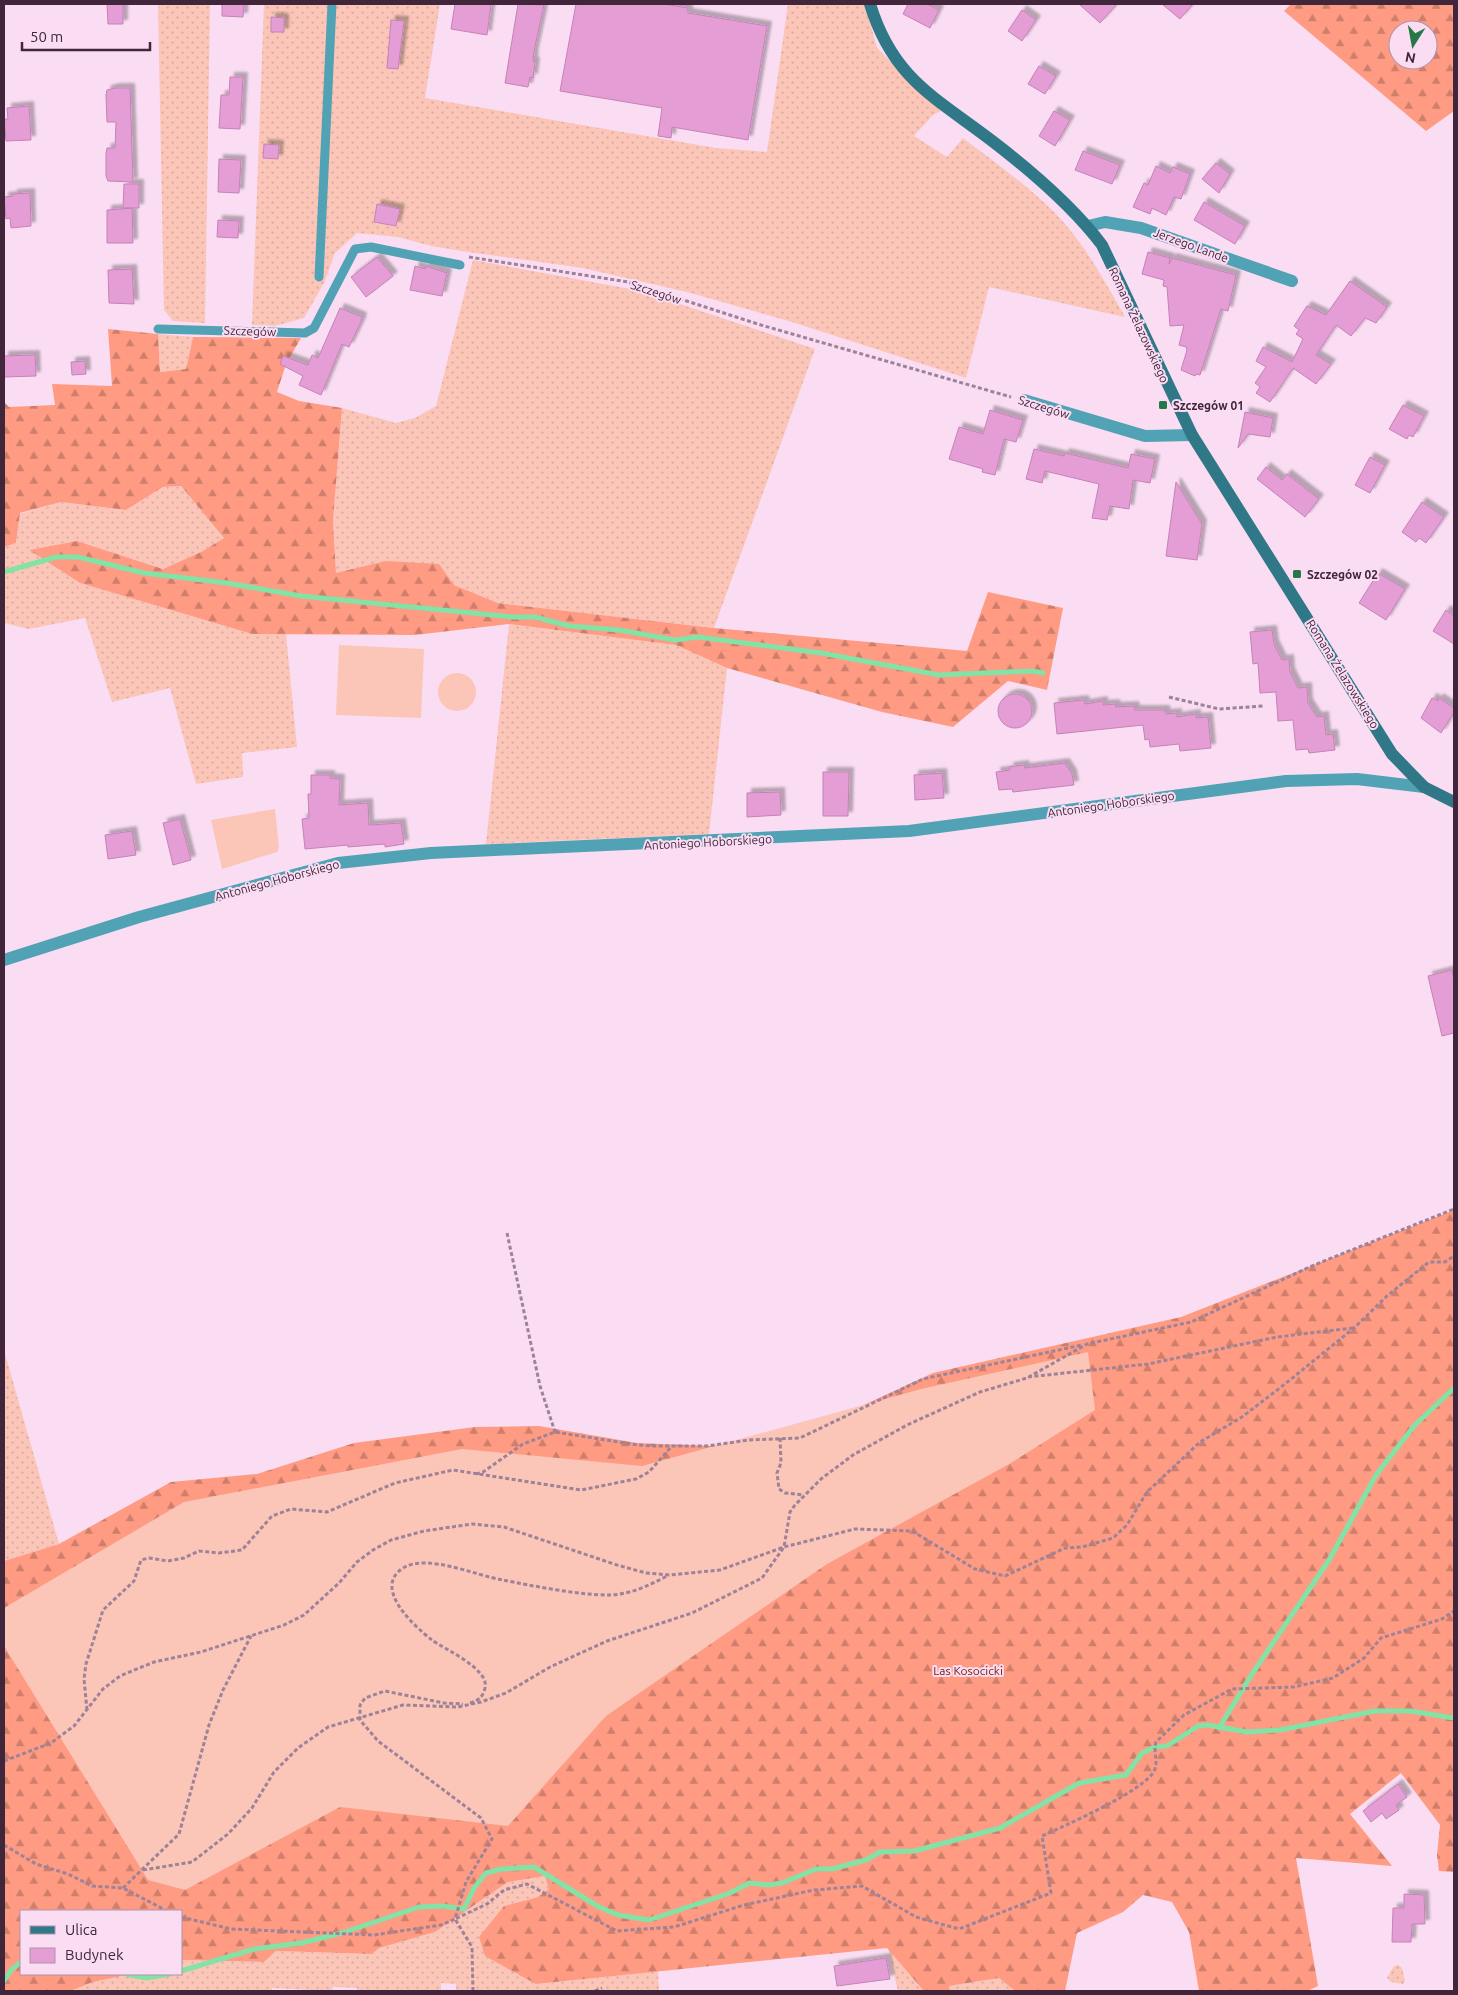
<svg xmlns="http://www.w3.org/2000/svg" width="1458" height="1995" font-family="Ubuntu,sans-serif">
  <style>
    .grass { fill: url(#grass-dots) }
    .forest { fill: url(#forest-firs); fill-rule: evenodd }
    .pitch { fill: #fbc6b8 }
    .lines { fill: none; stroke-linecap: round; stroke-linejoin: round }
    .stream { stroke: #83e2a6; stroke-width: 5 }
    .building { fill: #e49ed5; stroke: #c581b6; filter: url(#shadow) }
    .path { stroke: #9e8298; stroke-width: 3; stroke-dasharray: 4 2.5; stroke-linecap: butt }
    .lane { stroke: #51a2b4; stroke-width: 9 }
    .street { stroke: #51a2b4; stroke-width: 12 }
    .secondary { stroke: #307888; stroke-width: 12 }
    .poi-dot { fill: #26784a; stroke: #faddf3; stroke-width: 2 }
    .labels { text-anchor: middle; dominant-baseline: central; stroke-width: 4; stroke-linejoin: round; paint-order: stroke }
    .street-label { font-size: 12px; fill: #41253b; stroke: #faddf3 }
    .poi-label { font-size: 12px; font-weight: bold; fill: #41253b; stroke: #faddf3; text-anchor: start }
    .park-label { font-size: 12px; fill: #711b04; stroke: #faddf3 }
  </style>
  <defs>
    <pattern id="grass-dots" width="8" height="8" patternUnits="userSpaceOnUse" patternTransform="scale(1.25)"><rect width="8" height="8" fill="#fbc6b8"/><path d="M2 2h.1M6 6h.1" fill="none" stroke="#d8aa9f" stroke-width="1.8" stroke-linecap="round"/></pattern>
    <pattern id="forest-firs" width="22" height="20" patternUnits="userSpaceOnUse" patternTransform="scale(1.25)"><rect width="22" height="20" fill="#fe9b82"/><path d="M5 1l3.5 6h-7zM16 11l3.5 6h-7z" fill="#cf7e6c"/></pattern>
    <filter id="shadow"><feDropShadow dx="4.5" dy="-4.5" stdDeviation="1" flood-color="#0004"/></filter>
  </defs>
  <rect width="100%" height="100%" fill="#faddf3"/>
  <path class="grass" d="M158,4H210L205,323L173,321L164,310Z
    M264,4H440L425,98L716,148L767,152L788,4H865L877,48L941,111L933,115L914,136L947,157L963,138C998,165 1036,191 1065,224C1090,253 1107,285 1125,317L989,287L966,378L792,322L691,293L583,268L468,252L431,246L398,237L357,233L335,253L324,283L304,318L275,326L252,325Z
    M473,260L641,291L815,349L714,628L498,603L454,585L336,573L333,521L342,408L396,423L415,418L436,406Z
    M158,334L193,337L186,369L160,372Z
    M181,486L224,538L201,552L163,569L77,541L29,550L80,583L252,634H286L297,747L242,753L243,777L196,784L170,688L112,702L85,618L29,629L4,623V547L16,543L20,514L61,502L126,510L163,487Z
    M509,624L676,645L727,668L709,834L486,844Z
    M4,1350L59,1544L4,1561Z
    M546,1876L550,1889L538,1897L504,1906L537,1984L658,1971L659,1991H456V1984L441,1983V1991H357V1988L333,1987L332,1991L272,1988V1991H70L93,1982L131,1974H181L182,1960L264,1962L276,1951L371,1954L379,1948L435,1932L508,1882Z
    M888,1948L923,1988L924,1991H898Z
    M1399,1965L1402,1968L1405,1981L1403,1984L1391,1982L1387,1978L1394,1966Z
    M999,1978L1015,1991H950L948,1986Z"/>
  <path class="forest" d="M1291,4H1454V111L1426,131L1284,11ZM1398,30H1428V60H1398Z
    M108,329L158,334L160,372L186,369L193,337L301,338L286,364L277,392L299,401L342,408L333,521L336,573L386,561L439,564L454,585L498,603L714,628L967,651L988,592L1063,608L1047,690L1008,681L953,727L882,712L727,668L676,645L509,624L415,635L252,634L80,583L29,550L77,541L163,569L201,552L224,538L181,486L163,487L126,510L61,502L20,513L16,543L4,547V402L9,407L55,405L52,384L112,386Z
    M1454,1210V1872L1439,1871L1437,1855L1440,1825L1401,1773L1350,1814L1392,1866L1296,1858L1318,1986L1307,1991H1199L1189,1932L1172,1902L1143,1895L1123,1912L1077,1933L1065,1991H1015L999,1978L949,1986L950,1991H924L887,1948L536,1984L485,1956L479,1937L504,1906L538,1897L549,1889L545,1876L508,1882L435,1932L379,1948L372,1954L276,1951L264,1962L181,1960V1911H21V1974H131L93,1982L70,1991H4V1561L59,1544L171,1482L257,1474L354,1443L475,1427L539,1426L637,1443L711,1446L803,1433L933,1373L1181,1317Z"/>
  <path class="pitch" d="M339,645L424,649L421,718L336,715Z
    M438 692a19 19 0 1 1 38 0a19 19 0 1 1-38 0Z
    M275,809L279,848L277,852L222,869L211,820Z
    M1088,1352L1095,1410L1011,1463L827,1564L606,1716L508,1826L340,1807L185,1890L148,1880L4,1646V1608L184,1502L462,1449L642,1466L921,1389Z"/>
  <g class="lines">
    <path class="stream" d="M4,572L56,557H78L144,573L227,583L301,596L513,617H535L569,626L619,630L675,640L698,637L821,653L939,675L1032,671L1043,673
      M1219,1728L1252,1674L1329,1560L1376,1475L1414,1426L1454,1388
      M181,1971L254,1949L301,1943L342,1933L419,1907L442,1906L464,1909L474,1888L486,1873L502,1869L534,1867L599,1907L618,1915L649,1920L730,1893L749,1883L768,1885L782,1883L816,1869H832L866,1860L880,1852L914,1851L1000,1828L1079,1783L1126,1775L1142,1753L1155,1747L1167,1746L1198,1726L1208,1725L1247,1732L1280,1730L1375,1711H1410L1454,1718
      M126,1974L146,1978L170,1974
      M4,1981L11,1970L21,1962"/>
  </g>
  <path class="building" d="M107,4H123V24H108Z
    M222,4H244L243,17L222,16Z
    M455,4H491L487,35L451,29Z
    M518,4L544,5L534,51L533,61L535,62L533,78L530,77L528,87L505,83Z
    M576,4H664L688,8V13L767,26L748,140L672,127L671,138L658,136L662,108L560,91Z
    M908,4H927L939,10L930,28L903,14Z
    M1079,4H1117L1100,23Z
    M1162,4H1193L1180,19Z
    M1022,10L1036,20L1022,41L1008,31Z
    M271,17L284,18V32H271Z
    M391,20L404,21L398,69L387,68Z
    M1039,66L1056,76L1045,94L1028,84Z
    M230,77H243L240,129L219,128L221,95H229Z
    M115,88H130L133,182L108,181L106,176V154L107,148H115L116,122H107L106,95L107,90Z
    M29,106L31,140L6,141L4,119H8L7,108Z
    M1054,111L1070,120L1055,146L1039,136Z
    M264,144L279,145L278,159L263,158Z
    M1083,151L1120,165L1112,184L1075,170Z
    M219,159L241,160L239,193L218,192Z
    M1216,163L1230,174L1219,193L1202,179Z
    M1156,166L1170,173L1173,167L1190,174L1181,199L1174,197L1166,215L1152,208L1150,214L1133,207L1144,183L1148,185Z
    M124,184H139V208H123Z
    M30,193L31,226L11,228L10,218L6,219L4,197L13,196V194Z
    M1204,202L1245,226L1235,244L1194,220Z
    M377,204L400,209L396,226L374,222Z
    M132,208L133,243H107V210Z
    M218,220L239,221L238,238L217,237Z
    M1148,252L1170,258L1169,264L1172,258L1236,275L1228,311L1221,309L1200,375L1196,374L1195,376L1181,370L1187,350L1186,347L1179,345L1184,325L1170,326L1167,287L1163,286L1164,280L1142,274Z
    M377,257L393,276L366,297L351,277Z
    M415,266L425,269L426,266L447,273L442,296L410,290Z
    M132,269L134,304L109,303L108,270Z
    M1350,281L1387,307L1376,323L1365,318L1351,336L1336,325L1316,355L1331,364L1316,384L1293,368L1270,402L1256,393L1260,387L1255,383L1266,367L1256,361L1263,347L1292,362L1303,339L1296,334L1299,330L1294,326L1307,306L1326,315Z
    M340,308L362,317L361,322L349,347L342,344L321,395L299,385L303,376L280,364L283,356L308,365L312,355L318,358Z
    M35,355L36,376L4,377V356Z
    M85,361L86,374L72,375L71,362Z
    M1403,405L1424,416L1413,437L1409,435L1407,439L1389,429Z
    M990,410L1023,420L1016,442L1004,439L995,475L982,472L983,469L949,459L959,427L983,434Z
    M1245,412L1273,418L1270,437L1248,434L1238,448Z
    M1034,449L1064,456L1065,453L1128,468L1131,454L1155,459L1150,483L1133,480L1129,509L1110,506L1107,520L1092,518L1099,484L1045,471L1042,483L1026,479Z
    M1370,457L1385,465L1370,493L1355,485Z
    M1266,467L1282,480L1287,474L1319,499L1305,517L1257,479Z
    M1176,482L1202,524L1197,560L1166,556Z
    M1422,502L1444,517L1426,543L1419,538L1416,542L1402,532Z
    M1378,573L1405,589L1386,620L1359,603Z
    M1446,610L1454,616V644L1433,631Z
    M1272,630L1274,644L1282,660L1289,659L1290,672L1298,688L1307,687L1308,703L1317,717L1324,716L1326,735L1333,734L1335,750L1309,753L1308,749L1296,750L1293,720L1278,721L1276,692L1260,693L1258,663L1253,664L1250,632Z
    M998 711a17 17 0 1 1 34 0a17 17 0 1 1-34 0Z
    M1432,698L1438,701L1439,698L1454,708V712L1441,733L1421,718Z
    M1084,700L1085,704L1103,701V705L1115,704L1116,707L1134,706L1135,710H1165L1166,714L1177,713V717L1196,714V718L1208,717L1211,748L1180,751L1179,744L1150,747L1149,739L1145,740L1143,725L1057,734L1054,703Z
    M1065,763L1072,774L1074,785L1013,792L1012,789L999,790L996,772L1010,770L1009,767L1024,765L1025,768Z
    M823,772H849L848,816H823Z
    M942,773L944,798L915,800L914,775Z
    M311,775H330V778L340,779L339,805L368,803L369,825L401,823L404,844L385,847V844L348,847V845L305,849L302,819L309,818L308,794H311Z
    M780,792L781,815L747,817V793Z
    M180,819L191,860L173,865L163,823Z
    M132,831L136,855L108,859L105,835Z
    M1452,970L1454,980V1033L1442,1036L1428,976Z
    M1398,1784L1407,1797L1396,1805L1399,1810L1386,1819L1382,1813L1371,1822L1363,1811Z
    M1404,1894L1424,1895L1425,1924H1412L1411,1942H1392L1393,1908H1404Z
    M886,1958L890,1979L837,1986L834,1966Z"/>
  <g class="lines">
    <path class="path" d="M469,257L628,282L761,325L1011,397
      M1169,697L1219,709L1263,706
      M507,1233L540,1386L555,1432
      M1028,1377L1148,1364L1277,1337L1353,1328
      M780,1438L781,1463L777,1473L779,1489L785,1493L804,1495
      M476,1474L483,1472L523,1444L555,1432L638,1445L656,1446H707L749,1440L800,1438L923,1379L1082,1345
      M470,1703C478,1701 483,1697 485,1688C490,1669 444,1649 432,1640C414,1626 372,1588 403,1568C427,1553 477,1576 503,1580C533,1586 579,1595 608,1595C630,1595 650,1585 669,1575
      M87,1710L84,1679L86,1664L103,1610L134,1581L141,1560L149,1558L168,1561L184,1558L199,1551L219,1553L242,1550L272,1516L291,1509L327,1512L395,1483L453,1470L581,1490L636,1479L649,1472L672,1446
      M4,1761L51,1743L74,1726L103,1689L120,1676L154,1662L201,1652L284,1625L304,1615L339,1583L357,1562L373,1550L391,1540L424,1531L472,1524L504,1527L617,1565L646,1573L670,1575L720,1570L784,1547L855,1529L912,1531L975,1569L1005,1576L1065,1548L1082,1547L1113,1538L1127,1525L1147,1492L1200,1442L1242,1417L1285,1384L1354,1328L1387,1296L1429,1262H1445L1454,1256
      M4,1845L36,1864L68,1874L92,1886L123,1888L167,1911
      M143,1870L192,1862L228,1834L252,1808L274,1772L298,1748L328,1727L403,1705L458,1707L481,1702L506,1693L550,1667L607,1641L692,1613L762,1578L784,1547L790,1512L795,1505L821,1479L853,1455L907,1425L980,1392L1027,1378L1087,1344L1191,1322L1314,1265L1454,1209
      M123,1888L179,1834L209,1725L223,1690L251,1636
      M181,1917L231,1929L374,1935L441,1925L455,1919L466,1882L492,1839L481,1818L378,1741L360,1720V1705L365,1698L385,1691L444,1703L463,1704
      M473,1991L472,1947L455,1919L487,1904L504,1890L527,1884L617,1931L674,1927L744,1905L814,1890L862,1886L916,1917L959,1929L1051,1893L1042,1836C1064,1826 1149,1789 1155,1769C1158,1760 1153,1751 1156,1742L1184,1715L1232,1689L1294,1687L1333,1678L1364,1658L1381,1638L1442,1619L1454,1611
      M595,1991L602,1988"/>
    <path class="lane" d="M319,277L332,4
      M158,329L305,333L314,328L355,249L371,247L460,265"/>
    <path class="street" d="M1088,226L1105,222L1141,228L1292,281
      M1024,400L1145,436L1192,435
      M4,960L139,917L338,863L431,853L909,831L1286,781L1357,779L1424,787"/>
    <path class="secondary" d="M870,4C894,83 941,100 1000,147C1037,176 1074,208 1102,245L1192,435L1392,754L1424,787L1454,802"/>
  </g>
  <g class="poi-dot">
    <rect x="1158" y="400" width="10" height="10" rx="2.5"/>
    <rect x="1292" y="569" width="10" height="10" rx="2.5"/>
  </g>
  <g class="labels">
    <g class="street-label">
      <text transform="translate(1191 245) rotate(20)">Jerzego Lande</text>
      <text transform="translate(656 292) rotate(18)">Szczegów</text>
      <text transform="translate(1139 325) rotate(65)">Romana Żelazowskiego</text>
      <text transform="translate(250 331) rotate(2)">Szczegów</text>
      <text transform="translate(1044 407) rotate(17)">Szczegów</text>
      <text transform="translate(1343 674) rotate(58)">Romana Żelazowskiego</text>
      <text transform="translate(1111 804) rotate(-8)">Antoniego Hoborskiego</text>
      <text transform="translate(708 842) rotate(-3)">Antoniego Hoborskiego</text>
      <text transform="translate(277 880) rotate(-15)">Antoniego Hoborskiego</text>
    </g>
    <g class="poi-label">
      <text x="1173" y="405">Szczegów 01</text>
      <text x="1307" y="574">Szczegów 02</text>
    </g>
    <g class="park-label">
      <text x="968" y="1670">Las Kosocicki</text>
    </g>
  </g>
  <rect width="1458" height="1995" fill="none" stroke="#41253b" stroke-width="10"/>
  <rect x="20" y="1910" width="162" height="65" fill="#faddf3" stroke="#b093a9"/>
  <rect x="30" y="1926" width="25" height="8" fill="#307888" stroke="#b093a9"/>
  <text x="65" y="1935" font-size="15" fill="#41253b">Ulica</text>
  <rect x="30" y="1948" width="25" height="15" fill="#e49ed5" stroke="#b093a9"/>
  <text x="65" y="1960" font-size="15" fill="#41253b">Budynek</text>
  <g transform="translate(1413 45) rotate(191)"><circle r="24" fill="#faddf3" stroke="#b093a9"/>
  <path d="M0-4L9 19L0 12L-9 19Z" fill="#26784a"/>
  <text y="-8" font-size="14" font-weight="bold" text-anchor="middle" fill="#41253b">N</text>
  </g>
  <path d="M22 42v8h128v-8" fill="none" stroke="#41253b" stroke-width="2.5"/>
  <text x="30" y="42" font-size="15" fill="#41253b" stroke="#faddf3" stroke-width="4" paint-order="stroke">50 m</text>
</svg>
